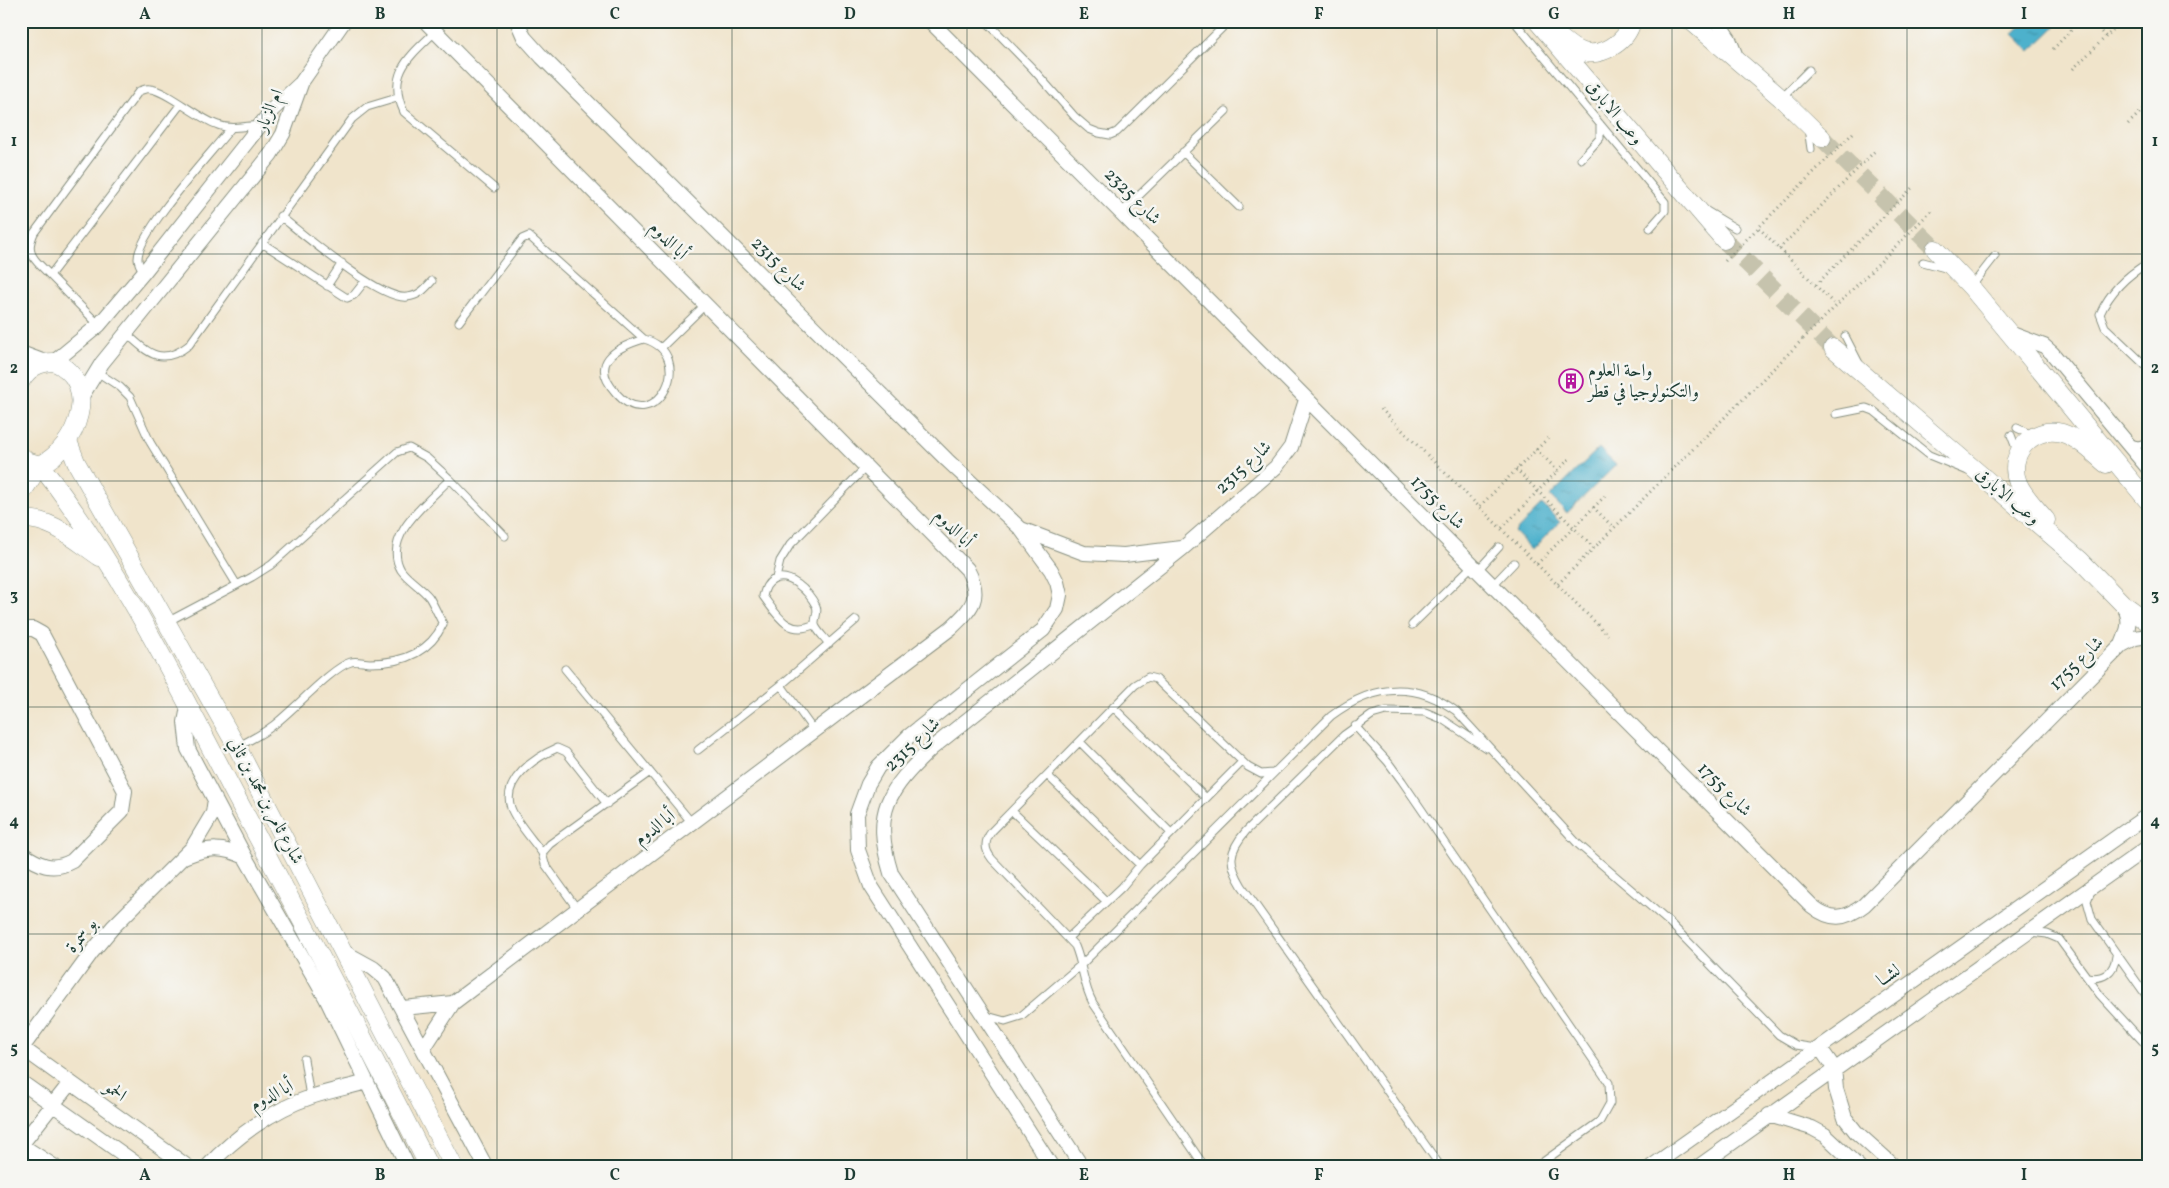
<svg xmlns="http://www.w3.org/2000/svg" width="2169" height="1188" font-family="Vollkorn,Amiri,serif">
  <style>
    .water { fill: url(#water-ripples); stroke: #367780 }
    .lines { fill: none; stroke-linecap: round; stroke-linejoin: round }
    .tertiary-tunnel { stroke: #c6c3ad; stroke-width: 18; stroke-dasharray: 18 9; stroke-linecap: butt }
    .service-casing { stroke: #889080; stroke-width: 9 }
    .minor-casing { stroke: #889080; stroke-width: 16 }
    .tertiary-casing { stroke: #889080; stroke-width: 19 }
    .path { stroke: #889080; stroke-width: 3; stroke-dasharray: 1 4; stroke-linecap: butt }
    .service { stroke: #fff; stroke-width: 7 }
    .minor { stroke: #fff; stroke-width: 14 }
    .tertiary { stroke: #fff; stroke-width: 18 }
    .path-bridge { stroke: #889080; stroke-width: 3; stroke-dasharray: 1 4; stroke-linecap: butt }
    .grid { fill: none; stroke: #1f3d34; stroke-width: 1; stroke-opacity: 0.55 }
    .labels { text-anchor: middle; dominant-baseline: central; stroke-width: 5; stroke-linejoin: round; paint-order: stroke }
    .street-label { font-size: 18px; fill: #1f3d34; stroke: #f6f6f2 }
    .poi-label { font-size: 18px; fill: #1f3d34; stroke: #f6f6f2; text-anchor: start }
    .neatline { fill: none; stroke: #1f3d34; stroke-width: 2 }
    .grid-label { font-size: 16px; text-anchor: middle; font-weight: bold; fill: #1f3d34 }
  </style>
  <defs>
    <pattern id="water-ripples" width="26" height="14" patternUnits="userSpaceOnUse" patternTransform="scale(1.25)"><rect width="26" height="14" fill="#4db1cc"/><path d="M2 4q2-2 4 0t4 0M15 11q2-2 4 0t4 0" fill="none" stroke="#3f91a6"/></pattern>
  </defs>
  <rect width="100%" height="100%" fill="#f6f6f2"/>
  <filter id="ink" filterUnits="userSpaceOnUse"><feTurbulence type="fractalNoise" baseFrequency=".02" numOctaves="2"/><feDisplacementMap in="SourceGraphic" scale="10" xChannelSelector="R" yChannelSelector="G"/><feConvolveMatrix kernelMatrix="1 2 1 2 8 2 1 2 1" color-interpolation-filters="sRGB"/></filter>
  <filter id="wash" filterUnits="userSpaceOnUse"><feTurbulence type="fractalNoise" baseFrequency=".0096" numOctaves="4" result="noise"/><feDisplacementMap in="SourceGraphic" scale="20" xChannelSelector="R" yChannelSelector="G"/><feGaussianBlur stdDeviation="1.12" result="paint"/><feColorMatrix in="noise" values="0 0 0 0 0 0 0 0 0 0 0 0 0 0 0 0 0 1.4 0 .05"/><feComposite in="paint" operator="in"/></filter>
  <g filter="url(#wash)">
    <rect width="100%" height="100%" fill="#f0e4cb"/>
    <path class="water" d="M2025,21H2061L2030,51L2013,34Z
      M1599,448L1616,465L1567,513L1550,496Z
      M1542,504L1560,522L1532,550L1515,532Z"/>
  </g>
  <g filter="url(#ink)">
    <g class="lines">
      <path class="tertiary-tunnel" d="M1822,138L1935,249
        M1724,240L1833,348"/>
      <g class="service-casing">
        <path id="service" d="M986,21L1032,68L1075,117L1089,129L1099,133L1110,135L1117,132L1229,21
          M1514,21L1665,202V211L1650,228
          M435,32C409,57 386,74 404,112L494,188
          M1781,98L1809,70
          M1808,128L1811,149
          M1183,152L1239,207
          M1581,159L1600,138V124
          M1705,210L1735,228
          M1121,213L1226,111
          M280,216C303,234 381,301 407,297C419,296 425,289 432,281
          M262,243L347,298L354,295L365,281
          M1923,262L1949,269
          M2148,263C2127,275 2110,292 2100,314L2105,327L2148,368
          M144,272C141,268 138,264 138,259C137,233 213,151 231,128
          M51,274L180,105
          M327,286L342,263
          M1971,287L1995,256
          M459,322L522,239L529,236L644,339
          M99,325L37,262C28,252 29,245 34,233L139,91C143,90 146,88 150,89C166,90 197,118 218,125C231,130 247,126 260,125
          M126,333C148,353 161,367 189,345L352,119L367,107L397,98
          M1845,336L1861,367
          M644,339C699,354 656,439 616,393C589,363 614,348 644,339Z
          M662,347L705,305
          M97,372L120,387L130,397L150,442L237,585
          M1836,414L1866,408L1874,411L1929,455L1968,471
          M2017,428L2034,436
          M2011,435L2017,451
          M2129,443L2138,445L2148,442
          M450,479L505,536
          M1478,570L1499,547
          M776,578L780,561L790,545L866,467
          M1493,585L1514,563
          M167,622L252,577L271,565L397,452L409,448L427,458L450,479C429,501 381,536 401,570C408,580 421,587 429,597C434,605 438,615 443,624C429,654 401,663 370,663C364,663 356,660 351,662C332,667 290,714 271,727C261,735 249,740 238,747
          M815,624C788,637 778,616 763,596C765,589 766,584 773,580C789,571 809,592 816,606C819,612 814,619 815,625C817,631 825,638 829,644
          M1412,625L1473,565
          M565,669L692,823
          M1113,707L1206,798
          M1355,726L1388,762L1402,781L1609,1083L1610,1103L1600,1121L1536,1167
          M814,731L781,685L856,620
          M1080,742L1171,833
          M698,750L781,685
          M1047,775L1140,865
          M1012,811L1105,900
          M542,853C533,840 516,822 511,808C501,780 536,757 557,748L566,752L607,804
          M2091,891L2087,901L2092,919L2148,998
          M578,910L545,864L542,853L550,844L650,772
          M2030,932L2047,934L2059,939L2100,995L2148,1047
          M1069,937L1122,887L1140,865L1242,762
          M2087,977C2103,980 2114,973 2116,956
          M987,1016L1005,1021L1021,1016L1082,964L1331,716C1372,685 1414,680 1456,711L1578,844L1670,923L1779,1035L1796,1045L1816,1048
          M304,1059L310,1097
          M1205,1167L1093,1003C1083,985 1083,965 1075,946L992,859C984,849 984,841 992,831L1135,685L1148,677L1156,679L1162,685L1248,767L1261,774L1273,773
          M1441,1167L1242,886C1228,863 1228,852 1246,831L1344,735L1372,715L1386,711L1425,712L1442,719L1486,748"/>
      </g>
      <g class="minor-casing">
        <path id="minor" d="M517,21L524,37L542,57L947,460L1021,529L1051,570L1057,582L1060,595L1057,609L1043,630L909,736L878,767L868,784L857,814L858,850L871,886L1052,1167
          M930,21L1812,906C1831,921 1845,920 1864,905L2122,645L2135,638L2148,636
          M1717,21L1729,39L1737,59
          M2007,332L2044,346L2052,353L2148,468
          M21,353L45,362
          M54,362L99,325L144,272L273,109L301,83L344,21
          M80,399L102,363L271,154L283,134L301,84
          M1021,529L1084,553L1124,555L1182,548
          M2122,603C2132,619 2129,628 2122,645
          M21,629H33L42,634L125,791L122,811L72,861C52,872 39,865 21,853
          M188,707L185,722L188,749L245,857L326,998L408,1167
          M186,856C209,847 223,847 245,857
          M344,952L373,968L385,978L486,1167
          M403,1008L453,1003
          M21,1047L188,1167
          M22,1048L92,952L113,927L192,848L213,813L215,799
          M424,1048L453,1003L951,628C972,608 983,598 967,569L425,21
          M1820,1048L1834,1068L1836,1089L1845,1118L1856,1132L1895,1167
          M21,1082L141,1167
          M1769,1115L1812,1128L1825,1135L1859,1167
          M21,1145L70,1083
          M21,1145L55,1167
          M207,1167C235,1137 272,1110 311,1097C329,1091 349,1087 367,1082
          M1082,1167L891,873C872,811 888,790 932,748L1183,548L1276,467L1291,447L1306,400
          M1651,1167L2148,815
          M1698,1167L2148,847"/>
      </g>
      <g class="tertiary-casing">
        <path id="tertiary" d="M1537,21L1724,240
          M1691,21L1781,98L1822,138
          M1558,36C1565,41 1571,48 1580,51C1601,59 1627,42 1632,21
          M1935,249L1971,287L2148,501
          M1833,348L2080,560L2122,603L2148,622
          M21,381C28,368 40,362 54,362C102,382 77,448 40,465L27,461L21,456
          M68,441L76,462L237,747L454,1167
          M21,494L40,465C118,563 173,677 231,787C298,913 365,1039 429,1167
          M21,519C51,517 76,541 100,557
          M2046,520C2037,509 2024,497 2018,483C2006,454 2033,425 2062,433C2079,438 2093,453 2106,464"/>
      </g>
      <path class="path" d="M2091,21L2106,37
        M2053,49L2080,21
        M2073,69L2122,21
        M2128,124L2148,105
        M1759,228L1836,306
        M1381,409L1608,635
        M1536,449L1558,471
        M1516,469L1594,548
        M1480,506L1550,436
        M1593,507L1614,528
        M1502,528L1571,457
        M1537,564L1607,494
        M1558,584L1803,339"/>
      <use href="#service" class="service"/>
      <use href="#minor" class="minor"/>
      <use href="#tertiary" class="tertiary"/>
      <path class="path-bridge" d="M1779,249L1875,151
        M1725,261L1855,131
        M1816,285L1912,188
        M1803,339L1933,209"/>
    </g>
  </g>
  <path class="grid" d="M262,21V1167M497,21V1167M732,21V1167M967,21V1167M1202,21V1167M1437,21V1167M1672,21V1167M1907,21V1167M21,254H2148M21,481H2148M21,707H2148M21,934H2148"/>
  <defs>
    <g id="building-ring" transform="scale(1.25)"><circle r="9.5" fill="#f6f6f2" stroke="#b5179e" stroke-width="1.5"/><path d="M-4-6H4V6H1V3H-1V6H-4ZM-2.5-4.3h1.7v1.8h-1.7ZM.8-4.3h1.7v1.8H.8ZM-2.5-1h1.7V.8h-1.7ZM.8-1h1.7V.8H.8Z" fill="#b5179e"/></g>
  </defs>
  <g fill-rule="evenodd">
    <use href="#building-ring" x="1571" y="381"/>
  </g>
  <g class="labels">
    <g class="street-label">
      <text transform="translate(270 111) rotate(-67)">ام الزبار</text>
      <text transform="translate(1614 113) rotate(50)">وعب الابارق</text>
      <text transform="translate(1132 197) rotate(45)">شارع 2325</text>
      <text transform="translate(668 241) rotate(45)">أبا الدوم</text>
      <text transform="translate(778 265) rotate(45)">شارع 2315</text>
      <text transform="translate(1244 468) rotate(-43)">شارع 2315</text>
      <text transform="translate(2007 497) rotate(40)">وعب الابارق</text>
      <text transform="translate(1437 503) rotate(45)">شارع 1755</text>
      <text transform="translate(953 529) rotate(45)">أبا الدوم</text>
      <text transform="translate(2077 664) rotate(-45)">شارع 1755</text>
      <text transform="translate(913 745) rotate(-44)">شارع 2315</text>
      <text transform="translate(1724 790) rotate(45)">شارع 1755</text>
      <text transform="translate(265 801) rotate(62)">شارع ثامر بن محمد بن ثاني</text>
      <text transform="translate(655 828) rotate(-37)">أبا الدوم</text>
      <text transform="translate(82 936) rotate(-51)">بو سمرة</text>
      <text transform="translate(1889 976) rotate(-35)">لشــا</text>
      <text transform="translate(115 1092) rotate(36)">الحمو</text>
      <text transform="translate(272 1096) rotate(-28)">أبا الدوم</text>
    </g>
    <g class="poi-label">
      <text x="1588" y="371">واحة العلوم<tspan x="1588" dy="21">والتكنولوجيا في قطر</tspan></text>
    </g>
  </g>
  <rect width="2169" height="1188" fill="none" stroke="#f6f6f2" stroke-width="55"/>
  <rect x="28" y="28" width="2114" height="1132" class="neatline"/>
  <g class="grid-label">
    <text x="145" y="19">A</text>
    <text x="380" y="19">B</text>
    <text x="615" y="19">C</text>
    <text x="850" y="19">D</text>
    <text x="1084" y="19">E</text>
    <text x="1319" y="19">F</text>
    <text x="1554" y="19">G</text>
    <text x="1789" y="19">H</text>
    <text x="2024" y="19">I</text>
    <text x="14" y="146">1</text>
    <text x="2155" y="146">1</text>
    <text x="14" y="373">2</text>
    <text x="2155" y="373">2</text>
    <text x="14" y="600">3</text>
    <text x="2155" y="600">3</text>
    <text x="14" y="826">4</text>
    <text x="2155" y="826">4</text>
    <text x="14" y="1053">5</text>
    <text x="2155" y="1053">5</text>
    <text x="145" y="1180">A</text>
    <text x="380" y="1180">B</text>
    <text x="615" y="1180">C</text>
    <text x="850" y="1180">D</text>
    <text x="1084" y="1180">E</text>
    <text x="1319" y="1180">F</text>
    <text x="1554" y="1180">G</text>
    <text x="1789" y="1180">H</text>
    <text x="2024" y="1180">I</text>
  </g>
</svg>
